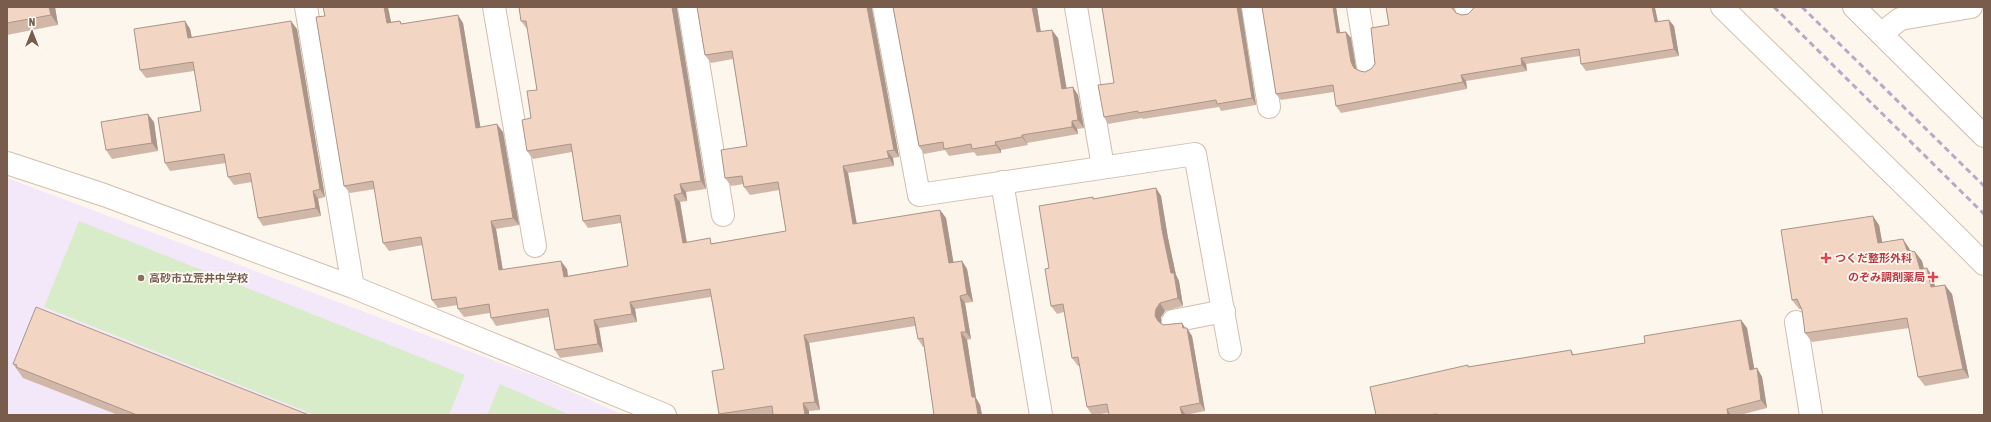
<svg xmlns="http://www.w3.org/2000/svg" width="1991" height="422" font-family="'Asap Condensed','Noto Sans JP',sans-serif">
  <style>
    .education { fill: #f3e8fa }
    .green { fill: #d8ecc9 }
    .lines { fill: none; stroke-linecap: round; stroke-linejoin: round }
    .street-casing { stroke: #d1beb0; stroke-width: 24 }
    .secondary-casing { stroke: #d6c0b0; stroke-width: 24 }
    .street { stroke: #fff; stroke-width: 22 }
    .secondary { stroke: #fff; stroke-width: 22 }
    .rail { stroke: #b9a8c9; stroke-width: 3; stroke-dasharray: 6 4; stroke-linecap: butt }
    .wall { fill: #d1b7a8 }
    .shaded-wall { fill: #aa9588 }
    .building { fill: #f3d5c3; stroke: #aa9588 }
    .health-dot { fill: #e0444e; stroke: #fffaf3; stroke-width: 1.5 }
    .education-dot { fill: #8d6e63; stroke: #fffaf3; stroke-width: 1.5 }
    .labels { text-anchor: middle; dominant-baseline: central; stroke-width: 3.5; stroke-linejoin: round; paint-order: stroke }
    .health-label { font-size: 11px; font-weight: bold; fill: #be3a42; stroke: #fffaf3; text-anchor: start }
    .education-label { font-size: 11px; font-weight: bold; fill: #785e54; stroke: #fffaf3; text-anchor: start }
  </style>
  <rect width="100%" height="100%" fill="#fdf6ec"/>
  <path class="education" d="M7,178L541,378L623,415H7Z"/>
  <path class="green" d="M79,221L465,375L449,415H315L44,307Z
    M500,384L570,415H487Z"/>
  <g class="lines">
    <g class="street-casing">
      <path id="street" d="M306,7L353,287
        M494,7L535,246
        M689,7L723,215
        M884,7L919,195L1195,154L1230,350
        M1076,7L1103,167
        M1253,7L1269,107
        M1358,7L1368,66
        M1466,7L1467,9
        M1854,7L1984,136
        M1881,34L1900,19L1971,7
        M7,163L104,195L353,287L665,415
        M1002,182L1041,415
        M1173,321L1224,311
        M1796,322L1811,415"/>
    </g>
    <g class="secondary-casing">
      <path id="secondary" d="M1722,7C1809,93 1898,177 1984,264"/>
    </g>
    <use href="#street" class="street"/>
    <use href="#secondary" class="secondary"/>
    <path class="rail" d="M1774,7L1984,214
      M1802,7L1984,186"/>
  </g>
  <path class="wall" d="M7,7H55L58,25L7,35Z
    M519,7H677V9L706,189L686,192L687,201L680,202L687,242L714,243L786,231L779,190L750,195L744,187V184L731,186L725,178L747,146L733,59L711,63L705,55L697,7H872V9L899,157L893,158L894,166L848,173L857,224L940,210L946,218L953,262L962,261L967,269L973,302L965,303L971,339L967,340L976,398L980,405L982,415H934L924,347H923L918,339L915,326L809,343L820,410L809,411V415H773V414L769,415H720L719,414L724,369L711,297L635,309L637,322L599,328L603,352L560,358L555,350L549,317L496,326L491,318L490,313L464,317L458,309V305L438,308L432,300L423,245L389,251L383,243L375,189L350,193L344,186L325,16L391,22L400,21L402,24L463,23L480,127L503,132L519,225L496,229L503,270L567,269L568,276L628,266L621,223L588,228L583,221L572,152L533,159L527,151L531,118L537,90L528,29H527L521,21Z
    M893,7H1037L1041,32L1058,38L1066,88L1078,95L1084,128L1077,129L1078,134L1027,143L1028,145L1001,150V153L977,156L974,152L949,156L945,150L924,154L919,146Z
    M1102,7H1241L1256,105L1221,111L1219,107L1143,119L1142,118L1108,124L1104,117L1114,83Z
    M1262,7H1336L1340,33L1346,32L1351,38L1356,68L1360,71L1365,72L1371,69L1375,64L1389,25L1386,7H1454L1455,11L1456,13L1462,15L1468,14L1473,9L1474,7H1655V8L1658,21L1674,26L1679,56L1586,71L1581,64L1580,56L1526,64L1527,71L1466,81L1467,89L1341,113L1336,106L1334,92L1281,100L1276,94Z
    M185,21L190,29L192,37L297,29L325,197L318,199L321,216L263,226L258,218L252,182L234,185L228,177L226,163L170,171L165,163L201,111L194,71L146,78L140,70Z
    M154,122L158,151L112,159L106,150Z
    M1156,188L1161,196L1168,238L1176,275L1179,281L1183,306L1165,311L1161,317V323L1163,325L1182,323L1185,328L1192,336L1205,411L1186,415L1109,413L1092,415L1087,407L1080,366H1078L1072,358L1064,312L1057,314L1051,306L1049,268L1093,197L1094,199Z
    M1879,225L1882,242L1909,248L1910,251L1915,252L1922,261L1924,268L1933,277L1935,287L1952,294L1969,378L1925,386L1918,377L1909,328L1812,342L1805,333L1802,310L1801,309H1799L1792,300Z
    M1741,320L1747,328L1754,369L1757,368L1762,377L1767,408L1740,415H1376L1469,367L1571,350L1574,355L1645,343Z
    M13,364L309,415H118L23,378Z"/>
  <path class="shaded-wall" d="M49,7H55L58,25L51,15Z
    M384,7H388L393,31L387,23Z
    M672,7H677V9L706,189L701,181Z
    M867,7H872V9L899,157L894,150Z
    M1032,7H1037L1042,40L1037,32Z
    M1237,7H1241L1256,105L1252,98Z
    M1333,7H1336L1341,39L1337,33Z
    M1652,7H1655V8L1659,28L1655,22Z
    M458,15L463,23L482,136L476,128Z
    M1669,20L1674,26L1679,56L1674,49Z
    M185,21L190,29L193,46L188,38Z
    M291,21L297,29L325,197L320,189Z
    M1052,30L1058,38L1068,96L1062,89Z
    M1346,32L1351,38L1356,68L1359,74L1354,68L1351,62Z
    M1521,58L1526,64L1527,71L1522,65Z
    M1461,75L1466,81L1467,89L1463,82Z
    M1073,87L1078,95L1084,128L1078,120Z
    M148,114L154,122L158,151L152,143Z
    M1072,121L1077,129L1078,134L1072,127Z
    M497,124L503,132L519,225L513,218Z
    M1022,135L1027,143L1028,145L1022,137Z
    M995,142L1001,150V153L996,145Z
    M887,151L893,158L894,166L889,158Z
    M843,166L848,173L858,232L853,224Z
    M680,184L686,192L687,201L682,193Z
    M1156,188L1161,196L1168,238L1176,275L1179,281L1183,306L1178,298L1171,273L1162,230Z
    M313,191L318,199L321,216L316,208Z
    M674,195L680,202L688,251L683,243Z
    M940,210L946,218L955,271L949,263Z
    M1873,216L1879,225L1884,252L1878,243Z
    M491,221L496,229L504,278L499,270Z
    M1903,239L1909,248L1914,260L1907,250Z
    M1915,252L1922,261L1926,278L1920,269Z
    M561,261L567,269L569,285L564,277Z
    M962,261L967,269L973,302L967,294Z
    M1927,268L1933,277L1937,296L1931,287Z
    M1945,285L1952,294L1969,378L1963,369Z
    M960,296L965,303L971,339L966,332Z
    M630,302L635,309L637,322L632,314Z
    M1160,303L1165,311L1161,317V324L1158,321L1155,316L1156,309Z
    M594,320L599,328L603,352L598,344Z
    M1741,320L1747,328L1756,378L1750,370Z
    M1182,323L1187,331L1183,328Z
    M1187,328L1192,336L1205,411L1200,403Z
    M961,332L967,340L976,398L980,405L982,415H978L972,397Z
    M804,335L809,343L820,410L815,402Z
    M1757,368L1762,377L1767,408L1761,400Z
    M803,403L809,411V415H805Z
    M1180,407L1186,415H1182Z
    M1727,409L1731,415H1728Z"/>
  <path class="building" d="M7,7H49L51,15L7,23Z
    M323,7H384L387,23L400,21L401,24L458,15L476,128L497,124L513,218L491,221L499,270L561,261L564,277L628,266L620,215L583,221L571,144L527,151L522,120L531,118L527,91L537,90L526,21H521L519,7H672L701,181L680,184L682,193L674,195L683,243L710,238L711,244L786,231L778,182L744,187L742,176L725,178L721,150L747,146L732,51L705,55L697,7H867L894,150L887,151L889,158L843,166L853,224L940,210L949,263L962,261L967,294L960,296L966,332H961L972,397H975L978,415H934L923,338L918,339L914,317L804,335L815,402L803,403L805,415H773L772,406L719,414L712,371L724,369L710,289L630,302L632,314L594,320L598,344L555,350L548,309L491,318L489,304L458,309L456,297L432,300L421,237L383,243L373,181L344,186L316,17L325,16Z
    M893,7H1032L1037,32L1052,30L1062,89L1073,87L1078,120L1072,121V127L1022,135V137L995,142L996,145L972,149L971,144L944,149L943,142L919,146Z
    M1102,7H1237L1252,98L1217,104L1216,100L1138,113V111L1104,117L1098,85L1114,83Z
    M1262,7H1333L1337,33L1346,32L1351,62L1354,68L1360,71L1365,72L1371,69L1375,64L1371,28L1389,25L1386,7H1451L1456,13L1462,15L1468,14L1473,9L1474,7H1652L1655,22L1669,20L1674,49L1581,64L1579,49L1521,58L1522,65L1461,75L1463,82L1336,106L1333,85L1276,94Z
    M185,21L188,38L291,21L320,189L313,191L316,208L258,218L250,173L228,177L224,154L165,163L158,118L201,111L193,62L140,70L134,29Z
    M148,114L152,143L106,150L101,122Z
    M1156,188L1162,230L1171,273H1174L1178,298L1160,303L1156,309L1155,316L1158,321L1163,325L1182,323L1183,328H1187L1200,403L1180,407L1182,415H1109L1107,404L1087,407L1078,357L1072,358L1063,304L1051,306L1045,269L1049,268L1039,206L1093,197V199Z
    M1873,216L1878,243L1903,239L1907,250L1915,252L1920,269L1927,268L1931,287L1945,285L1963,369L1918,377L1907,318L1805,333L1802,310L1797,299L1792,300L1781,230Z
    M36,307L309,415H137L16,367L17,365L13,364Z
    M1741,320L1750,370L1757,368L1761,400L1727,409L1728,415H1437V414L1426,415H1376L1370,387L1468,365V367L1571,350L1572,355L1645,343L1644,336Z"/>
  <g class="health-dot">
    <path d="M1824 252h4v4h4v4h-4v4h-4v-4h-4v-4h4z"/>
    <path d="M1931 271h4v4h4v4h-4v4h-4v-4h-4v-4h4z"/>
  </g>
  <circle class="education-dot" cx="141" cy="278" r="4"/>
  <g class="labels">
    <g class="health-label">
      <text x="1835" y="258">つくだ整形外科</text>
      <text x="1925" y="277" text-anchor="end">のぞみ調剤薬局</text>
    </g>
    <g class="education-label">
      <text x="149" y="278">高砂市立荒井中学校</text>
    </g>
  </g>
  <rect width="1991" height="422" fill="none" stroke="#7a5c4d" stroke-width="16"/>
  <g transform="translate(32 32)" stroke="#fffaf3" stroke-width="3" paint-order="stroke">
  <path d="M0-3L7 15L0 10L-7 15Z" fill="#7a5c4d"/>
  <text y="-6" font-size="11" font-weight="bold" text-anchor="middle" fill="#7a5c4d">N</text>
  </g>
</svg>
